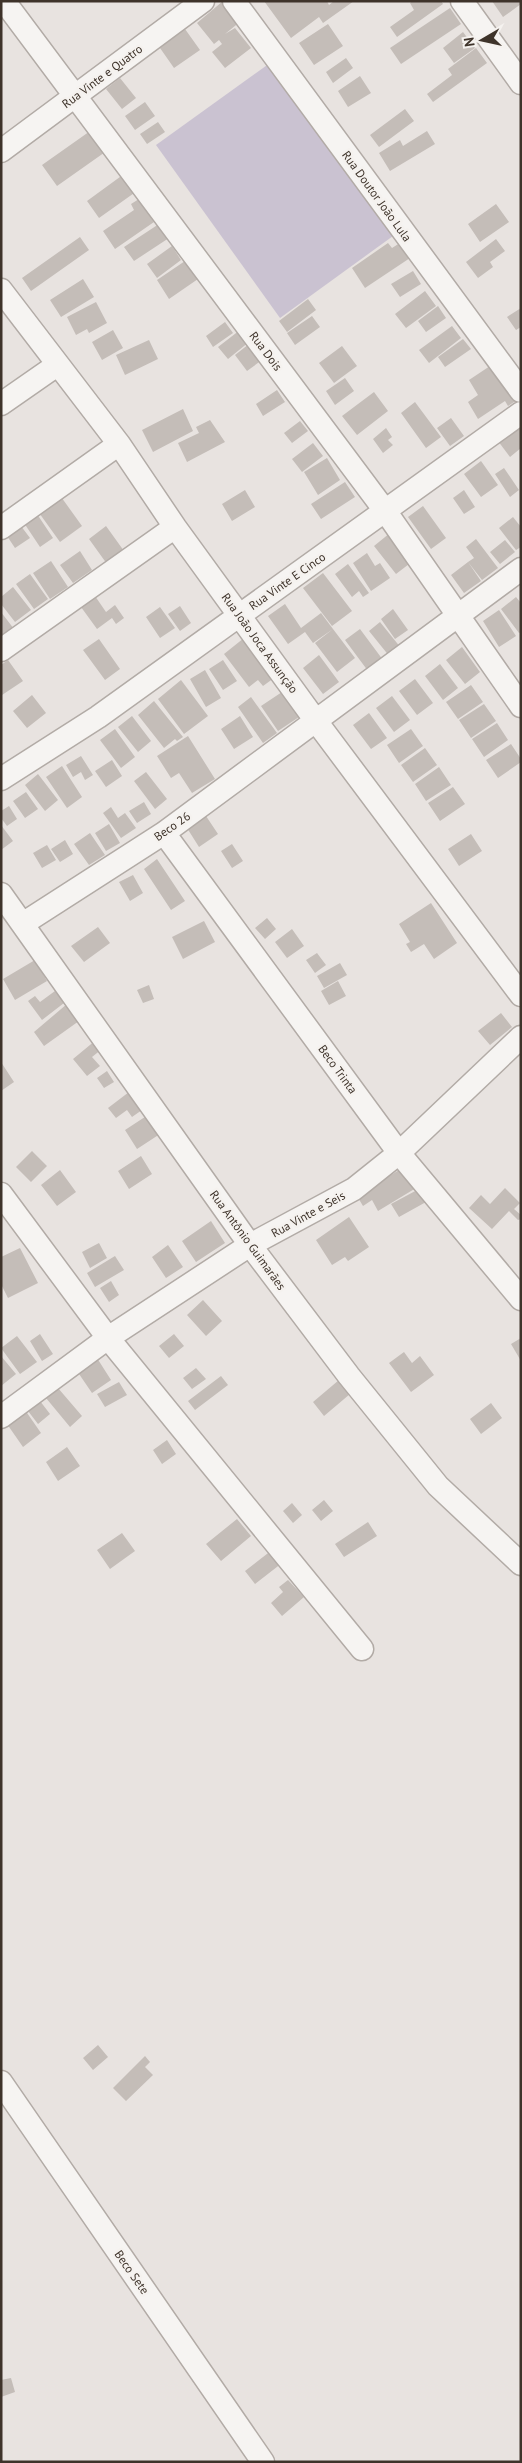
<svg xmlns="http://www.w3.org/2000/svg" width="522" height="2463" font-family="'PT Sans',sans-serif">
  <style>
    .green { fill: #cac2d1 }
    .building { fill: #c4bdb8 }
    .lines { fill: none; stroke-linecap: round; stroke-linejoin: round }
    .minor-casing { stroke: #b2aba6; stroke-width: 25 }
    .minor { stroke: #f6f4f2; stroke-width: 22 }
    .labels { text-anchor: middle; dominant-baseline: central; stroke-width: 5; stroke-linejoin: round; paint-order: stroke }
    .street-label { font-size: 12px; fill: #3e332a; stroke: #f5f2ef }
  </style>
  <rect width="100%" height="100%" fill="#e8e3e0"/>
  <path class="green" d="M270,63L393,236L280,318L156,145Z"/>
  <path class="building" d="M223,1L241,21L225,34L235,28L251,48L225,68L212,52L222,44L219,40L214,44L197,23Z
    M264,1H327L329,5L334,1H354L323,23L319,17L291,38Z
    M412,1H441L443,4L397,37L390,27L414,10L410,3Z
    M492,1H521V4L503,17Z
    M450,8L461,24L401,64L390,48Z
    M328,24L343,46L314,65L299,43Z
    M185,29L200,50L174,68L160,48Z
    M463,32L475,48L454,63L443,48Z
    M476,48L487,63L433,102L427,94L452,75L448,69Z
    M346,58L353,68L333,83L326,72Z
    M360,76L371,93L348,107L338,91Z
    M120,78L136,98L122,109L106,89Z
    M145,102L155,116L135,130L125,116Z
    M405,109L414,121L379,147L370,135Z
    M158,122L165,132L147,144L140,134Z
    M93,129L108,150L57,186L42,165Z
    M427,131L435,144L390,171L379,153L400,140L403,146Z
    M124,174L137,191L99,218L87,201Z
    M139,199L159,213L151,218L154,222L115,249L103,231L134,210L131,204Z
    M496,204L509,222L480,242L468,224Z
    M162,222L172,236L134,261L124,247Z
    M80,237L89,250L31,291L22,278Z
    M496,239L505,251L490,262L493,267L478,278L466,262Z
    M403,241L413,256L365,288L352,268L388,243L392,248Z
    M172,246L181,260L157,278L147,264Z
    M185,261L198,279L169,299L157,280Z
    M413,271L421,284L400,297L391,284Z
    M83,279L94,297L61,317L50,300Z
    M425,291L436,306L406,328L395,314Z
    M308,299L316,310L287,332L279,321Z
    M96,302L107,323L89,333L87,329L76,335L67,317Z
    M438,306L446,318L426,332L418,321Z
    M521,308V327L516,330L507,317Z
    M312,316L320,327L295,345L287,333Z
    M225,322L233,333L213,347L206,336Z
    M452,326L461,338L429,363L419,350Z
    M113,330L123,348L102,360L92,342Z
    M240,330L249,342L228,359L218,347Z
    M463,339L471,349L445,367L438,357Z
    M149,340L158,359L125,375L116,355Z
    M249,344L262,360L247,371L235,355Z
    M342,346L357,366L334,383L319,363Z
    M493,364L517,400L508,406L505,401L478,419L468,402L478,395L469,380Z
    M345,378L354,391L335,405L326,391Z
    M277,390L285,402L263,416L256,404Z
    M374,392L388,411L357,435L342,416Z
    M415,402L441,437L426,448L401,413Z
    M183,409L193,431L153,452L142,430Z
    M451,418L464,436L450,446L437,428Z
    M210,420L225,442L187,462L178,443L199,433L196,427Z
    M300,421L308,431L292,443L284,433Z
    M521,424V448L510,457L498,441Z
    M386,428L392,437L388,440L393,445L383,453L373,439Z
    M313,443L323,456L302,472L292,459Z
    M327,458L340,480L318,495L304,472Z
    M481,461L498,485L481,497L464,474Z
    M504,468L519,490L510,497L495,474Z
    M345,482L355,497L321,519L311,504Z
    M245,490L255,507L232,521L222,504Z
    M464,490L475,507L464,514L453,498Z
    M59,494L82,526L60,542L37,510Z
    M423,506L446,538L431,549L408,517Z
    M37,514L53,538L40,547L24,523Z
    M513,517L521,527V547L516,550L499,528Z
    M21,526L30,538L15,548L7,536Z
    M106,526L124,551L107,564L89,539Z
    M390,533L413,561L396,574L374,546Z
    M476,539L498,568L482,580L468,562L474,558L466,547Z
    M505,540L515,552L500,564L490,552Z
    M80,551L92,570L73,583L60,565Z
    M367,553L375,566L380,563L390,578L371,591L353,563Z
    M51,561L68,587L50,599L33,573Z
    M468,562L481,581L464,593L451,575Z
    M348,564L369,593L363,597L359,591L352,597L335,574Z
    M323,573L352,611L332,626L303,588Z
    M30,574L48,599L34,609L16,584Z
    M13,587L31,610L15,622L1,604V597Z
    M95,596L106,612L115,605L124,618L116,624L112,618L97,629L81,607Z
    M516,597L521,603V632L519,633L501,609Z
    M285,604L301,628L321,613L333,629L313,643L305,632L288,644L268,616Z
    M180,606L191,623L180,631L168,614Z
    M160,607L175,628L160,638L146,617Z
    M393,609L408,630L395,639L381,619Z
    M499,610L516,636L499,647L483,621Z
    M1,612L14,629L1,638Z
    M380,622L401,648L390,657L369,631Z
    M333,629L355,658L337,672L315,643Z
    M360,629L383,660L368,671L345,640Z
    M244,638L274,678L263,686L258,680L249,687L224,654Z
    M99,639L120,669L105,680L83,650Z
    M462,647L480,672L465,684L446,660Z
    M319,655L339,682L323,694L303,668Z
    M8,660L23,681L2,695L1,665Z
    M223,660L237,681L223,690L209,669Z
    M440,664L458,688L443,700L425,676Z
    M205,670L221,698L206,707L190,679Z
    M415,679L433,703L417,715L399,691Z
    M181,680L208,716L184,734L158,699Z
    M471,685L483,702L458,719L446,702Z
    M282,692L299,717L278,731L261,706Z
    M32,695L46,713L27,728L13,711Z
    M392,696L410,720L394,732L376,708Z
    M251,697L277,733L263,743L238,707Z
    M154,701L183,737L177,741L175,739L164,748L138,715Z
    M484,704L496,721L471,738L459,720Z
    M369,713L387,738L371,749L353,725Z
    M132,716L151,741L138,752L118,727Z
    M240,716L253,737L234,749L221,729Z
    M497,723L508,740L484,757L472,739Z
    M115,729L135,757L121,768L100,740Z
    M411,729L423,746L399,763L387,745Z
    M188,736L215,779L192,793L179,773L171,778L157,756Z
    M511,744L521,759V762L498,778L486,760Z
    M425,748L437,765L413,782L401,765Z
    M81,756L93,775L85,780L81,772L73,777L66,765Z
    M112,760L122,776L106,787L95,771Z
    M62,766L82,797L67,808L46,777Z
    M439,767L451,785L426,801L415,784Z
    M146,772L167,799L155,809L134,781Z
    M38,774L58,800L45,811L25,785Z
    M453,787L465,804L440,821L428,803Z
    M26,792L38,809L25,818L13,801Z
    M144,802L151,814L137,823L129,811Z
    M9,806L17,819L7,826L1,818V811Z
    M111,807L118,818L125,813L136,828L121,838L103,813Z
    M206,816L218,834L199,847L187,828Z
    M109,824L120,843L106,851L95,833Z
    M1,825L13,841L1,850Z
    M90,833L105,855L89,865L74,844Z
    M471,834L482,851L459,866L448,849Z
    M65,840L73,854L60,862L51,849Z
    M232,844L243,861L232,868L221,851Z
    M47,845L56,860L42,868L33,853Z
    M157,859L185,901L171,910L144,869Z
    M133,875L143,893L130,901L119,882Z
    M431,903L457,943L434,959L424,944L411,952L406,944L410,942L399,924Z
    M267,918L276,929L265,939L255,928Z
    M204,921L215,942L183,959L172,937Z
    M98,927L110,943L84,962L71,946Z
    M292,929L304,946L287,958L275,942Z
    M317,953L326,965L315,973L306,960Z
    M35,960L47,981L15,1000L3,979Z
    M340,963L347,975L324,988L317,976Z
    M338,981L346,996L329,1005L321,991Z
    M149,985L154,999L143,1003L137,990Z
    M55,991L64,1003L42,1020L28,1001L35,996L40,1002Z
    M67,1004L79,1021L44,1046L34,1032Z
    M501,1013L512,1027L490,1045L478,1031Z
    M96,1040L102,1049L92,1057L100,1066L87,1076L73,1059Z
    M1,1062L14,1082L1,1091Z
    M107,1071L114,1082L104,1088L97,1078Z
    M129,1092L142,1110L132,1117L127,1110L116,1118L108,1108Z
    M151,1113L163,1132L137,1149L125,1130Z
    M32,1151L47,1166L31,1182L16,1167Z
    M141,1156L152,1174L129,1189L118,1171Z
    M404,1167L416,1188L378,1211L372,1200L363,1206L357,1196Z
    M60,1170L76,1192L57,1206L41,1185Z
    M505,1188L520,1203L514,1209L521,1215V1219L518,1220L509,1211L492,1229L469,1208L481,1195L490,1204Z
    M419,1189L426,1202L399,1217L391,1204Z
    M349,1217L369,1247L348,1261L345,1257L332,1265L316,1240Z
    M211,1221L225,1243L196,1262L182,1241Z
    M99,1243L107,1258L90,1268L82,1252Z
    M168,1245L183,1267L166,1278L152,1257Z
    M20,1248L38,1283L8,1298L1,1284V1257Z
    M115,1256L124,1270L95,1287L87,1273Z
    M111,1281L119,1295L109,1302L100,1288Z
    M203,1300L222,1321L206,1336L187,1315Z
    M40,1334L53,1354L42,1361L30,1341Z
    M174,1334L184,1346L169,1358L159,1346Z
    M17,1336L37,1362L20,1374L1,1348Z
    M521,1338V1361L511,1344Z
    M404,1352L412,1363L420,1356L434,1375L411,1392L389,1363Z
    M1,1356L16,1374L1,1386Z
    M97,1358L111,1380L92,1393L77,1371Z
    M196,1368L206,1379L192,1389L183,1378Z
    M221,1376L228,1385L195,1410L188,1401Z
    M339,1380L350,1394L324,1416L313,1402Z
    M119,1382L127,1395L105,1407L97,1394Z
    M58,1388L82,1416L70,1427L46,1398Z
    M40,1401L50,1414L38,1424L28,1411Z
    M491,1403L502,1418L481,1434L470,1419Z
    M25,1410L41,1433L23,1447L7,1424Z
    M167,1440L176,1454L162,1464L153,1450Z
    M67,1447L80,1466L58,1481L46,1462Z
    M324,1500L333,1511L321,1521L312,1510Z
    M292,1503L302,1515L293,1523L283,1511Z
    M237,1519L251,1536L221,1561L206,1544Z
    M368,1522L377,1536L344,1557L335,1544Z
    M122,1533L135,1551L110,1569L97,1550Z
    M272,1550L282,1563L255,1584L245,1571Z
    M288,1580L304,1597L282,1616L271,1603L283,1592L279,1587Z
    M98,2045L108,2057L93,2070L83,2058Z
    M145,2056L150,2062L145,2067L153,2075L126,2101L113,2088Z
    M11,2378L15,2392L1,2397V2380Z"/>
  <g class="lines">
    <g class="minor-casing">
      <path id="minor" d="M4,1L386,512L521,706
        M234,1L521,391
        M462,1L521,83
        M1,151L203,1
        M1,290L119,444L175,527L316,721L521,995
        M1,404L57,365
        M1,528L119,444
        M1,650L175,527
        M1,779L98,717L521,413
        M164,833L399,1153L521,1299
        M1,894L250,1245L349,1376L438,1486L521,1564
        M24,923L164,833L521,569
        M1,1194L108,1338L362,1649
        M1,1417L108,1338L250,1245L354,1189L399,1153L521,1037
        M1,2082L263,2462"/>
    </g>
    <use href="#minor" class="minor"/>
  </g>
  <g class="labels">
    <g class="street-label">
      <text transform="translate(102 76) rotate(-37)">Rua Vinte e Quatro</text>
      <text transform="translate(377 196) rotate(54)">Rua Doutor João Lula</text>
      <text transform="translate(266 351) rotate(53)">Rua Dois</text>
      <text transform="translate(287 581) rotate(-35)">Rua Vinte E Cinco</text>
      <text transform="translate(260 643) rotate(54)">Rua João Joca Assunção</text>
      <text transform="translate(172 826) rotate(-35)">Beco 26</text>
      <text transform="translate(338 1069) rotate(54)">Beco Trinta</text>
      <text transform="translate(308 1214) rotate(-29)">Rua Vinte e Seis</text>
      <text transform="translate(248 1240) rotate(54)">Rua Antônio Guimarães</text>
      <text transform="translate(132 2272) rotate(55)">Beco Sete</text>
    </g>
  </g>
  <rect width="522" height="2463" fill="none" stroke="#3e332a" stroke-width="5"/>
  <g transform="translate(482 40) rotate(261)" stroke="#f5f2ef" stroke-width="4" paint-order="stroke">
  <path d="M0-4L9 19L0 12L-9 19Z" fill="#3e332a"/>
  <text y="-8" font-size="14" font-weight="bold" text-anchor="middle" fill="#3e332a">N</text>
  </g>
</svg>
